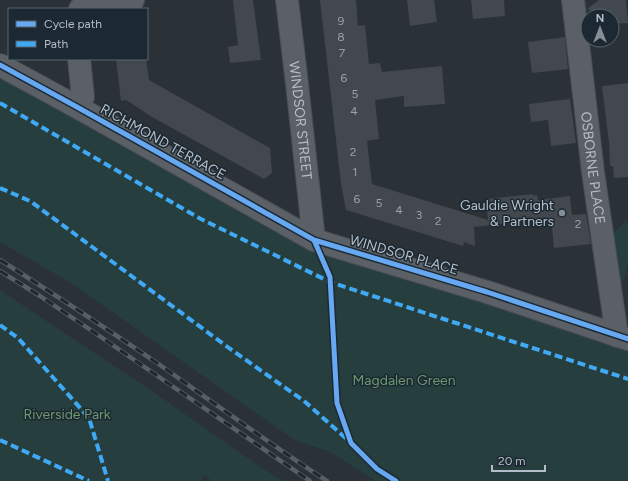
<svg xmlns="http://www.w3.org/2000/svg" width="628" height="481" font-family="Figtree,sans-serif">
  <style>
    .green { fill: #273e3e }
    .building { fill: #42484d }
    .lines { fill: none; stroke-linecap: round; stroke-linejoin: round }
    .minor-casing { stroke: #484d52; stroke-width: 24 }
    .minor { stroke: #5a6065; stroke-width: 22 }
    .rail-casing { stroke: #585e63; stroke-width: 4.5 }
    .rail { stroke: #1d2932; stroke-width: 3; stroke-dasharray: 9; stroke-linecap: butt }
    .quiet { stroke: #3fa9f5; stroke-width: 4; stroke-dasharray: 8 4; stroke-linecap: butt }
    .cycleway-casing { stroke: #1d2932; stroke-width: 8 }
    .cycleway { stroke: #66a8f1; stroke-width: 5 }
    .poi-dot { fill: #848d95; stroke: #1d2932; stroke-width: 1.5 }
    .labels { text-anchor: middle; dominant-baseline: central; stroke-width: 3; stroke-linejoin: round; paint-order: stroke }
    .number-label { font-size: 12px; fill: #98a0a9 }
    .street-label { font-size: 14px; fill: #b4bec8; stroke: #1d2932 }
    .poi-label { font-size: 14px; fill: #b4bec8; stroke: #1d2932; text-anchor: end }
    .park-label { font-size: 14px; fill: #6b996f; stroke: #1d2932 }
  </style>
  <rect width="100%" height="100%" fill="#2a3137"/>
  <path class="green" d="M0,69L308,242L628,347V481H376L328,451L296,441L71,283L0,242Z
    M626,220L628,224V266L621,287L613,234Z
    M0,290L149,389L259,466L282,481H212L204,475L200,481H0Z"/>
  <path class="building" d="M233,0H253L261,60L230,63L228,47L238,45Z
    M320,0H356L358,26L365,25L369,64L380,63L382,72L442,66L445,104L404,107V96L375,100L379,139L367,141L372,184L488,220L486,199L533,194V196L537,195L538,200L570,196L572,215L586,214L591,244L554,248L551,218L474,227L475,246L464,242L463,246L346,210L341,184Z
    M407,0H434L437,22L410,26Z
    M471,0H504L505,16L473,19Z
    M599,0H626L628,23L612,24V16H597V13L587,9Z
    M565,37L568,69L532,73L528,42Z
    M116,59H146L149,80L270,148L272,173L264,179L152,117L126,100L121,101Z
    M628,83V177L614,178L613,166H610L609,143L602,86Z
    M570,99L576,143L551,146L548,120L531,122L529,104Z"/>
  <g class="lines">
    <g class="minor-casing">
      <g id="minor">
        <path id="s1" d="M287,0L297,84L314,240"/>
        <path id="s2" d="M573,0L593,172L617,336"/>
        <path d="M80,9L133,0"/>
        <path d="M0,65L77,107L314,240L487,292L628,339"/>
        <path d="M77,107L83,97L79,59"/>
      </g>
    </g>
    <use href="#minor" class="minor"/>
    <g class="rail-casing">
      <path id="rail" d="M0,260C54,294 107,329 160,365C215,404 270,444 327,481
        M0,271L40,296L98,335L310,481"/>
    </g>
    <use href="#rail" class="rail"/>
    <path class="quiet" d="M0,103L199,218L330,282L628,379
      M0,188L30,201L229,348L304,401L349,441
      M0,325L18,338L89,418L108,481
      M0,440L89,481"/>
    <g class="cycleway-casing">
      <path id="cycleway" d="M0,65L77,107L314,240L487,292L628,339
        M314,240L330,277L337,403L351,443L377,469L396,481"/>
    </g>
    <use href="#cycleway" class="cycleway"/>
  </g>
  <circle class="poi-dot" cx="562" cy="213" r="4"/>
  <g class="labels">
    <g class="number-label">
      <text x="341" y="21">9</text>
      <text x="341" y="37">8</text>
      <text x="342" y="53">7</text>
      <text x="344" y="78">6</text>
      <text x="355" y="94">5</text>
      <text x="354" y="111">4</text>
      <text x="353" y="152">2</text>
      <text x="355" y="172">1</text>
      <text x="357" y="199">6</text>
      <text x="379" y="203">5</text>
      <text x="399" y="210">4</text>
      <text x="419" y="215">3</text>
      <text x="438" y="221">2</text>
      <text x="578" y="224">2</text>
    </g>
    <g class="street-label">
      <text stroke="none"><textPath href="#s1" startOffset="121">WINDSOR STREET</textPath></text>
      <text transform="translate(163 142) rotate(29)">RICHMOND TERRACE</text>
      <text stroke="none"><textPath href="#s2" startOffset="169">OSBORNE PLACE</textPath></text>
      <text transform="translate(404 255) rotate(16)">WINDSOR PLACE</text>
    </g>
    <g class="poi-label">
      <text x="554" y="205">Gauldie Wright<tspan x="554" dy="16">&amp; Partners</tspan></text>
    </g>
    <g class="park-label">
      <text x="404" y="380">Magdalen Green</text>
      <text x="67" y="414">Riverside Park</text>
    </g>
  </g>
  <rect x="8" y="8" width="140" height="52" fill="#1d2932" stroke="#59656e"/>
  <rect x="16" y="21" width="20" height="6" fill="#66a8f1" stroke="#59656e"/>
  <text x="44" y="28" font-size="12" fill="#b4bec8">Cycle path</text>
  <rect x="16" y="41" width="20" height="6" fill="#3fa9f5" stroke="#59656e"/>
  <text x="44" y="48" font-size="12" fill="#b4bec8">Path</text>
  <g transform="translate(600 28)"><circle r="19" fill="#1d2932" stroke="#59656e"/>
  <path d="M0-3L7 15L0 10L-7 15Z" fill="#848d95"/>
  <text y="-6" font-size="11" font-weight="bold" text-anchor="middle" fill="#b4bec8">N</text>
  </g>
  <path d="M492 465v6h53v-6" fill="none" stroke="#b4bec8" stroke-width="2"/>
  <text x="498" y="465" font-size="12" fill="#b4bec8" stroke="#1d2932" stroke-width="3" paint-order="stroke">20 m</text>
</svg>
